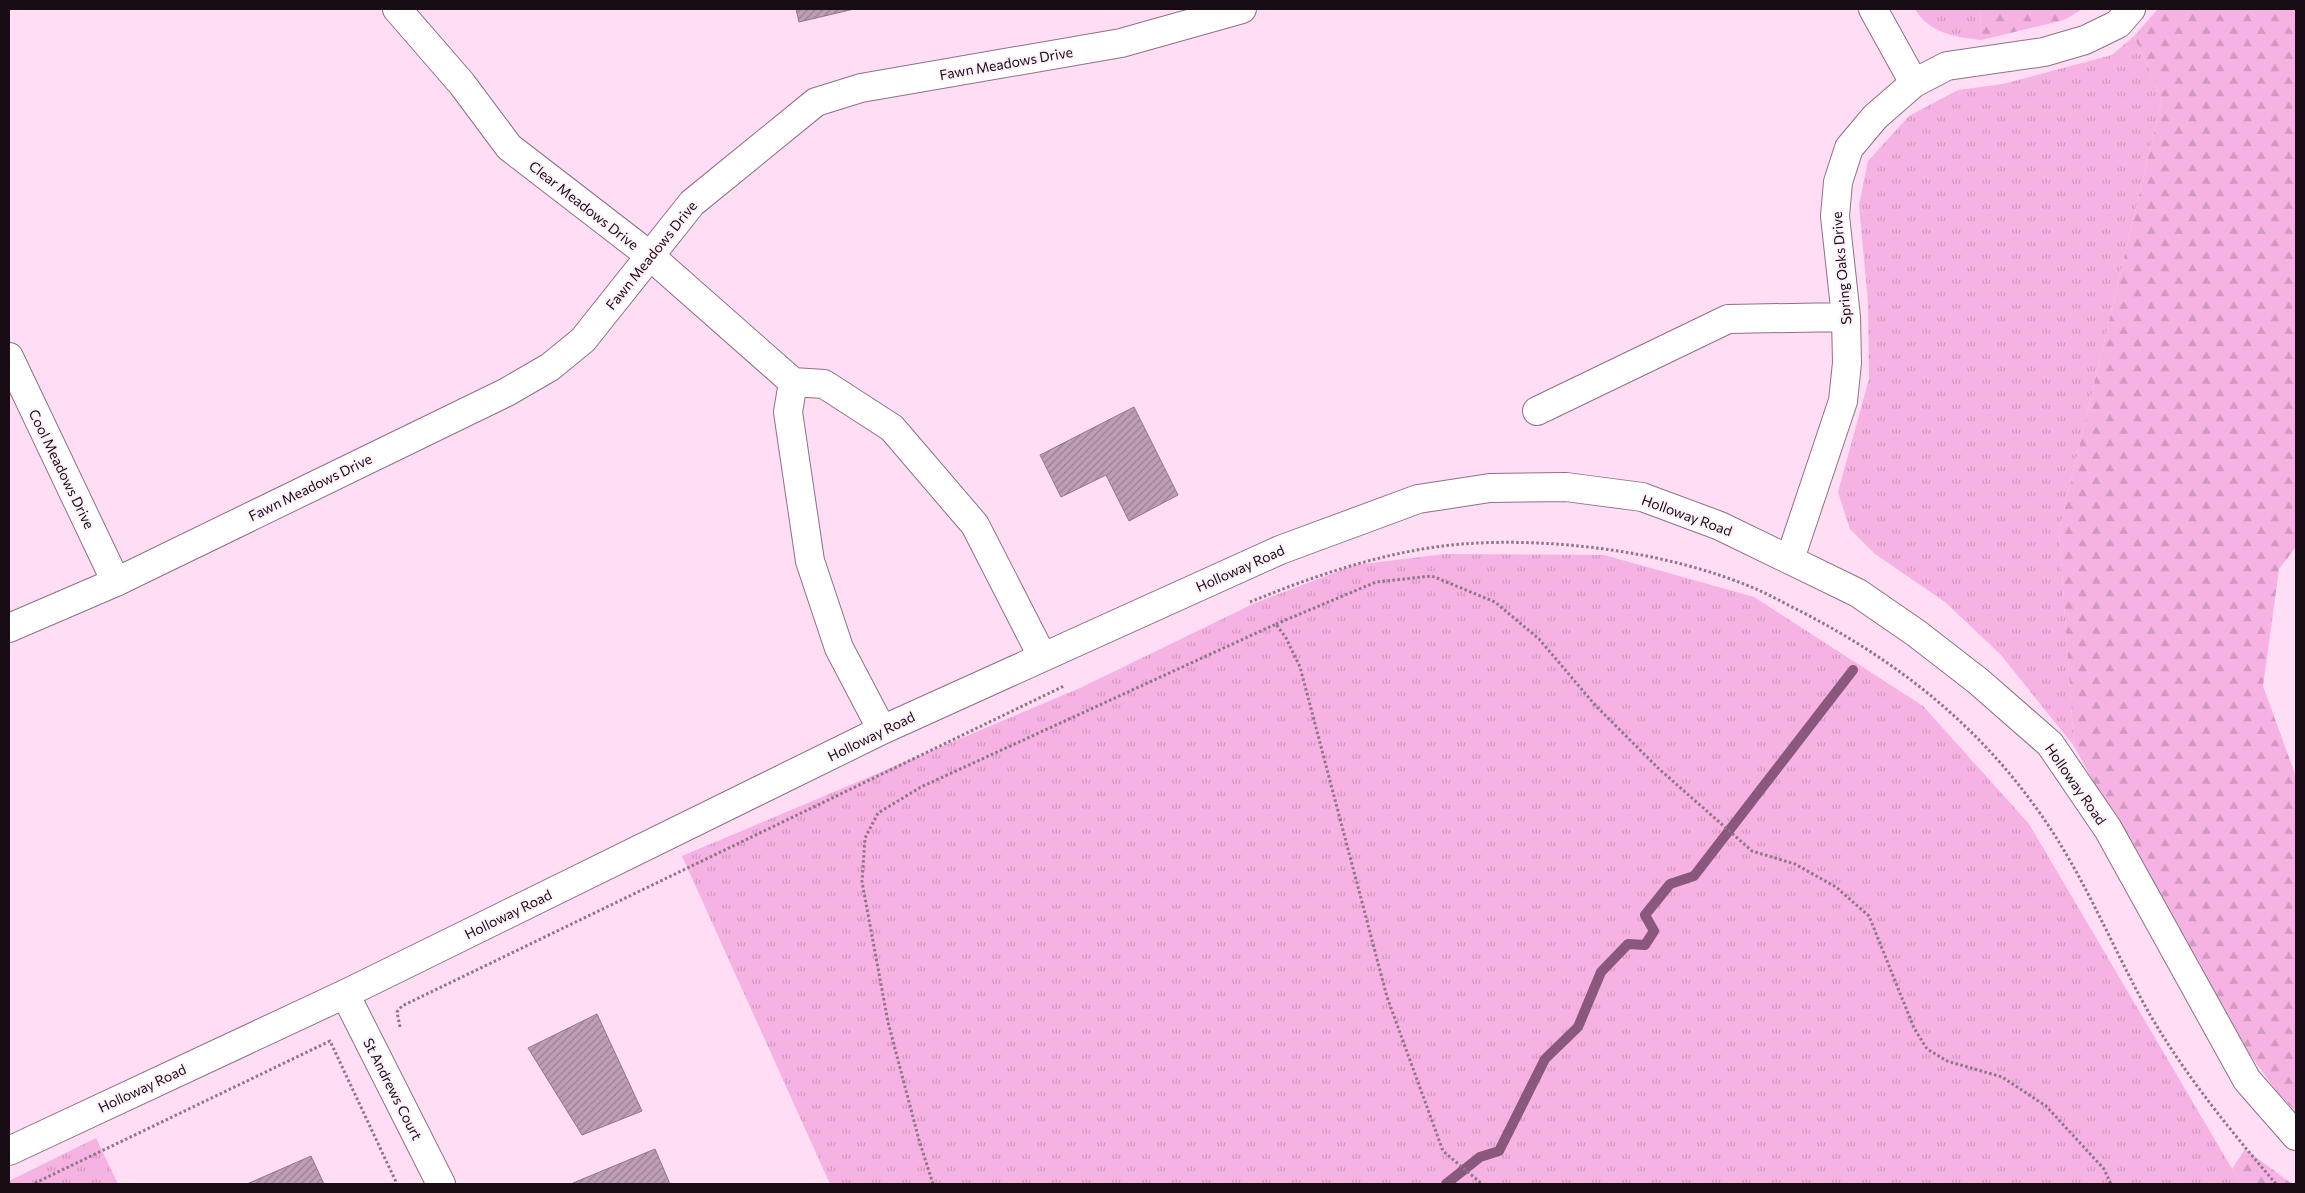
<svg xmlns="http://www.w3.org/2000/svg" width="2305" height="1193" font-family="Commissioner,sans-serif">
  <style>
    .grass { fill: url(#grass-tufts) }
    .forest { fill: url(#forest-firs) }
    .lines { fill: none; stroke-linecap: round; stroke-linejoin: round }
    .stream { stroke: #8a587c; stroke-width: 10 }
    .building { fill: url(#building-hatch); stroke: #94768b }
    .street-casing { stroke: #8e7186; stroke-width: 30 }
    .secondary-casing { stroke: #8e7186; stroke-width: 30 }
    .path { stroke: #8d7786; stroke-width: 3; stroke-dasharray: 2.5 2.5; stroke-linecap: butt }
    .street { stroke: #fff; stroke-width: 28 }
    .secondary { stroke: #fff; stroke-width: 28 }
    .labels { text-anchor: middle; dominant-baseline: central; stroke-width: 4; stroke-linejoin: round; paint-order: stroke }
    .street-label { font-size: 14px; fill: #170c14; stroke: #fff1fb }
  </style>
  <defs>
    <pattern id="grass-tufts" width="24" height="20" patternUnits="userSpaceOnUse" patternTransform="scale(1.25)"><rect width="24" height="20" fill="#f6b2e3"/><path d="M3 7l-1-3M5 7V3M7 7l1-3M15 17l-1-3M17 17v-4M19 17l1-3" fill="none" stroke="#d298c2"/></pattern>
    <pattern id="forest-firs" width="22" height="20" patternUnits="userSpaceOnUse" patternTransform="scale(1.25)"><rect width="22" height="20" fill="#f6b2e3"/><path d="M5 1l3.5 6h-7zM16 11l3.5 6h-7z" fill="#d298c2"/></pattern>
    <pattern id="building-hatch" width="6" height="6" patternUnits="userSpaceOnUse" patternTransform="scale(1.25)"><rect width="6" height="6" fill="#bd9eb4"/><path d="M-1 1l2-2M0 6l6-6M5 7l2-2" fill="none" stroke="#997f91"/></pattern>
  </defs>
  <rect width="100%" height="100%" fill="#ffddf4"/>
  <path class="grass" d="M1915,9H1980L1981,40C1956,37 1930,34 1915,9Z
    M2134,36L2162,99L2059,531L2074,746L2001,655L1945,602L1875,554L1850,529L1838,492L1869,379L1868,302L1859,205L1868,161L1909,116L1958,90L2003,84L2112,55Z
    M1445,554L1604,555L1754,597L1923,706L2029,824L2241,1184H830L682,856L1080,688L1255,603L1355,565Z
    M96,1138L118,1184H9V1181Z"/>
  <path class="forest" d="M1980,9H2083L2064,20L1981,40Z
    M2158,9H2296V547L2279,569L2263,686L2296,777V1112L2278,1093L2215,1007L2074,746L2059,531L2162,99L2134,36Z
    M2245,1149L2292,1184H2241L2232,1169Z"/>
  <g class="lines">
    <path class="stream" d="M1446,1184L1480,1157L1499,1151L1545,1059L1578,1027L1601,972L1628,944L1645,945L1654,931L1645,915L1670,884L1694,876L1853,670"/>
  </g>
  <path class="building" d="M796,9H854L799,22Z
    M1134,407L1178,495L1129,521L1106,475L1061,497L1040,455Z
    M597,1014L642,1111L582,1135L528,1048Z
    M655,1149L670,1184H574L573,1183Z
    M311,1156L324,1184H247Z"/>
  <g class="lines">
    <g class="street-casing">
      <path id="street" d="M1873,9L1914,83
        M9,357L116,582
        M1537,411L1728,319L1846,317
        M1790,559L1843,401L1847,363L1846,317L1835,216L1838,182L1849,148L1875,117L1914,83L1947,66L2044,52L2085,40L2118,24L2131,9
        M9,628L116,582L507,392L550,367L583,340L692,203L816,102L861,88L1121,43L1242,9
        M345,994L441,1184"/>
    </g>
    <g class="secondary-casing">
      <path id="secondary" d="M397,9L462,84L509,147L649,255L793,382L824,384L892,428L975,525L1042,656
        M793,382L788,412L810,561L839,648L882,730
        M9,1151L345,994L882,730L1280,550L1418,499L1490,488L1566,487L1642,497L1720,526L1858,593L1916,633L1978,681L2050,744L2108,829L2247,1080L2296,1136"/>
    </g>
    <path class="path" d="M1250,602C1316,575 1389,550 1462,544C1555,537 1670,552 1756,589C1770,595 1784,603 1798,610C1898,661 1980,726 2044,819C2086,880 2113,949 2149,1013C2185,1075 2230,1130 2276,1184
      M1276,624L1376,582L1432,576L1495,602L1539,639L1595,705L1658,768L1752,851L1795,864L1836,887L1869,916L1914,1028L1927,1049L1947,1061L2002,1077L2046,1106L2104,1169L2111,1184
      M400,1027L397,1012L402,1006L1064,686
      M35,1183L330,1041L397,1184
      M933,1184L919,1140L888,1022L862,882L865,838L878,813L921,787L1276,624L1286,638L1300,667L1387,997L1443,1151L1482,1184"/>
    <use href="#street" class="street"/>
    <use href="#secondary" class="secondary"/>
  </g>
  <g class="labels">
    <g class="street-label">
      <text transform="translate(1006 63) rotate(-10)">Fawn Meadows Drive</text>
      <text transform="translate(584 205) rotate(38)">Clear Meadows Drive</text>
      <text transform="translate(651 255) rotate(-51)">Fawn Meadows Drive</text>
      <text transform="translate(1841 268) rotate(-95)">Spring Oaks Drive</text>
      <text transform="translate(62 469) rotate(64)">Cool Meadows Drive</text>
      <text transform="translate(310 487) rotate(-26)">Fawn Meadows Drive</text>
      <text transform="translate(1687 515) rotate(20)">Holloway Road</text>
      <text transform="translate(1240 568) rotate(-24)">Holloway Road</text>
      <text transform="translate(871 736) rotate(-26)">Holloway Road</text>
      <text transform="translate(2076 784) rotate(55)">Holloway Road</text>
      <text transform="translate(508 914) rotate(-26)">Holloway Road</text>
      <text transform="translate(142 1088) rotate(-25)">Holloway Road</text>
      <text transform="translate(393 1089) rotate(63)">St Andrews Court</text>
    </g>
  </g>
  <rect width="2305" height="1193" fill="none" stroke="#170c14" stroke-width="20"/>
</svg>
